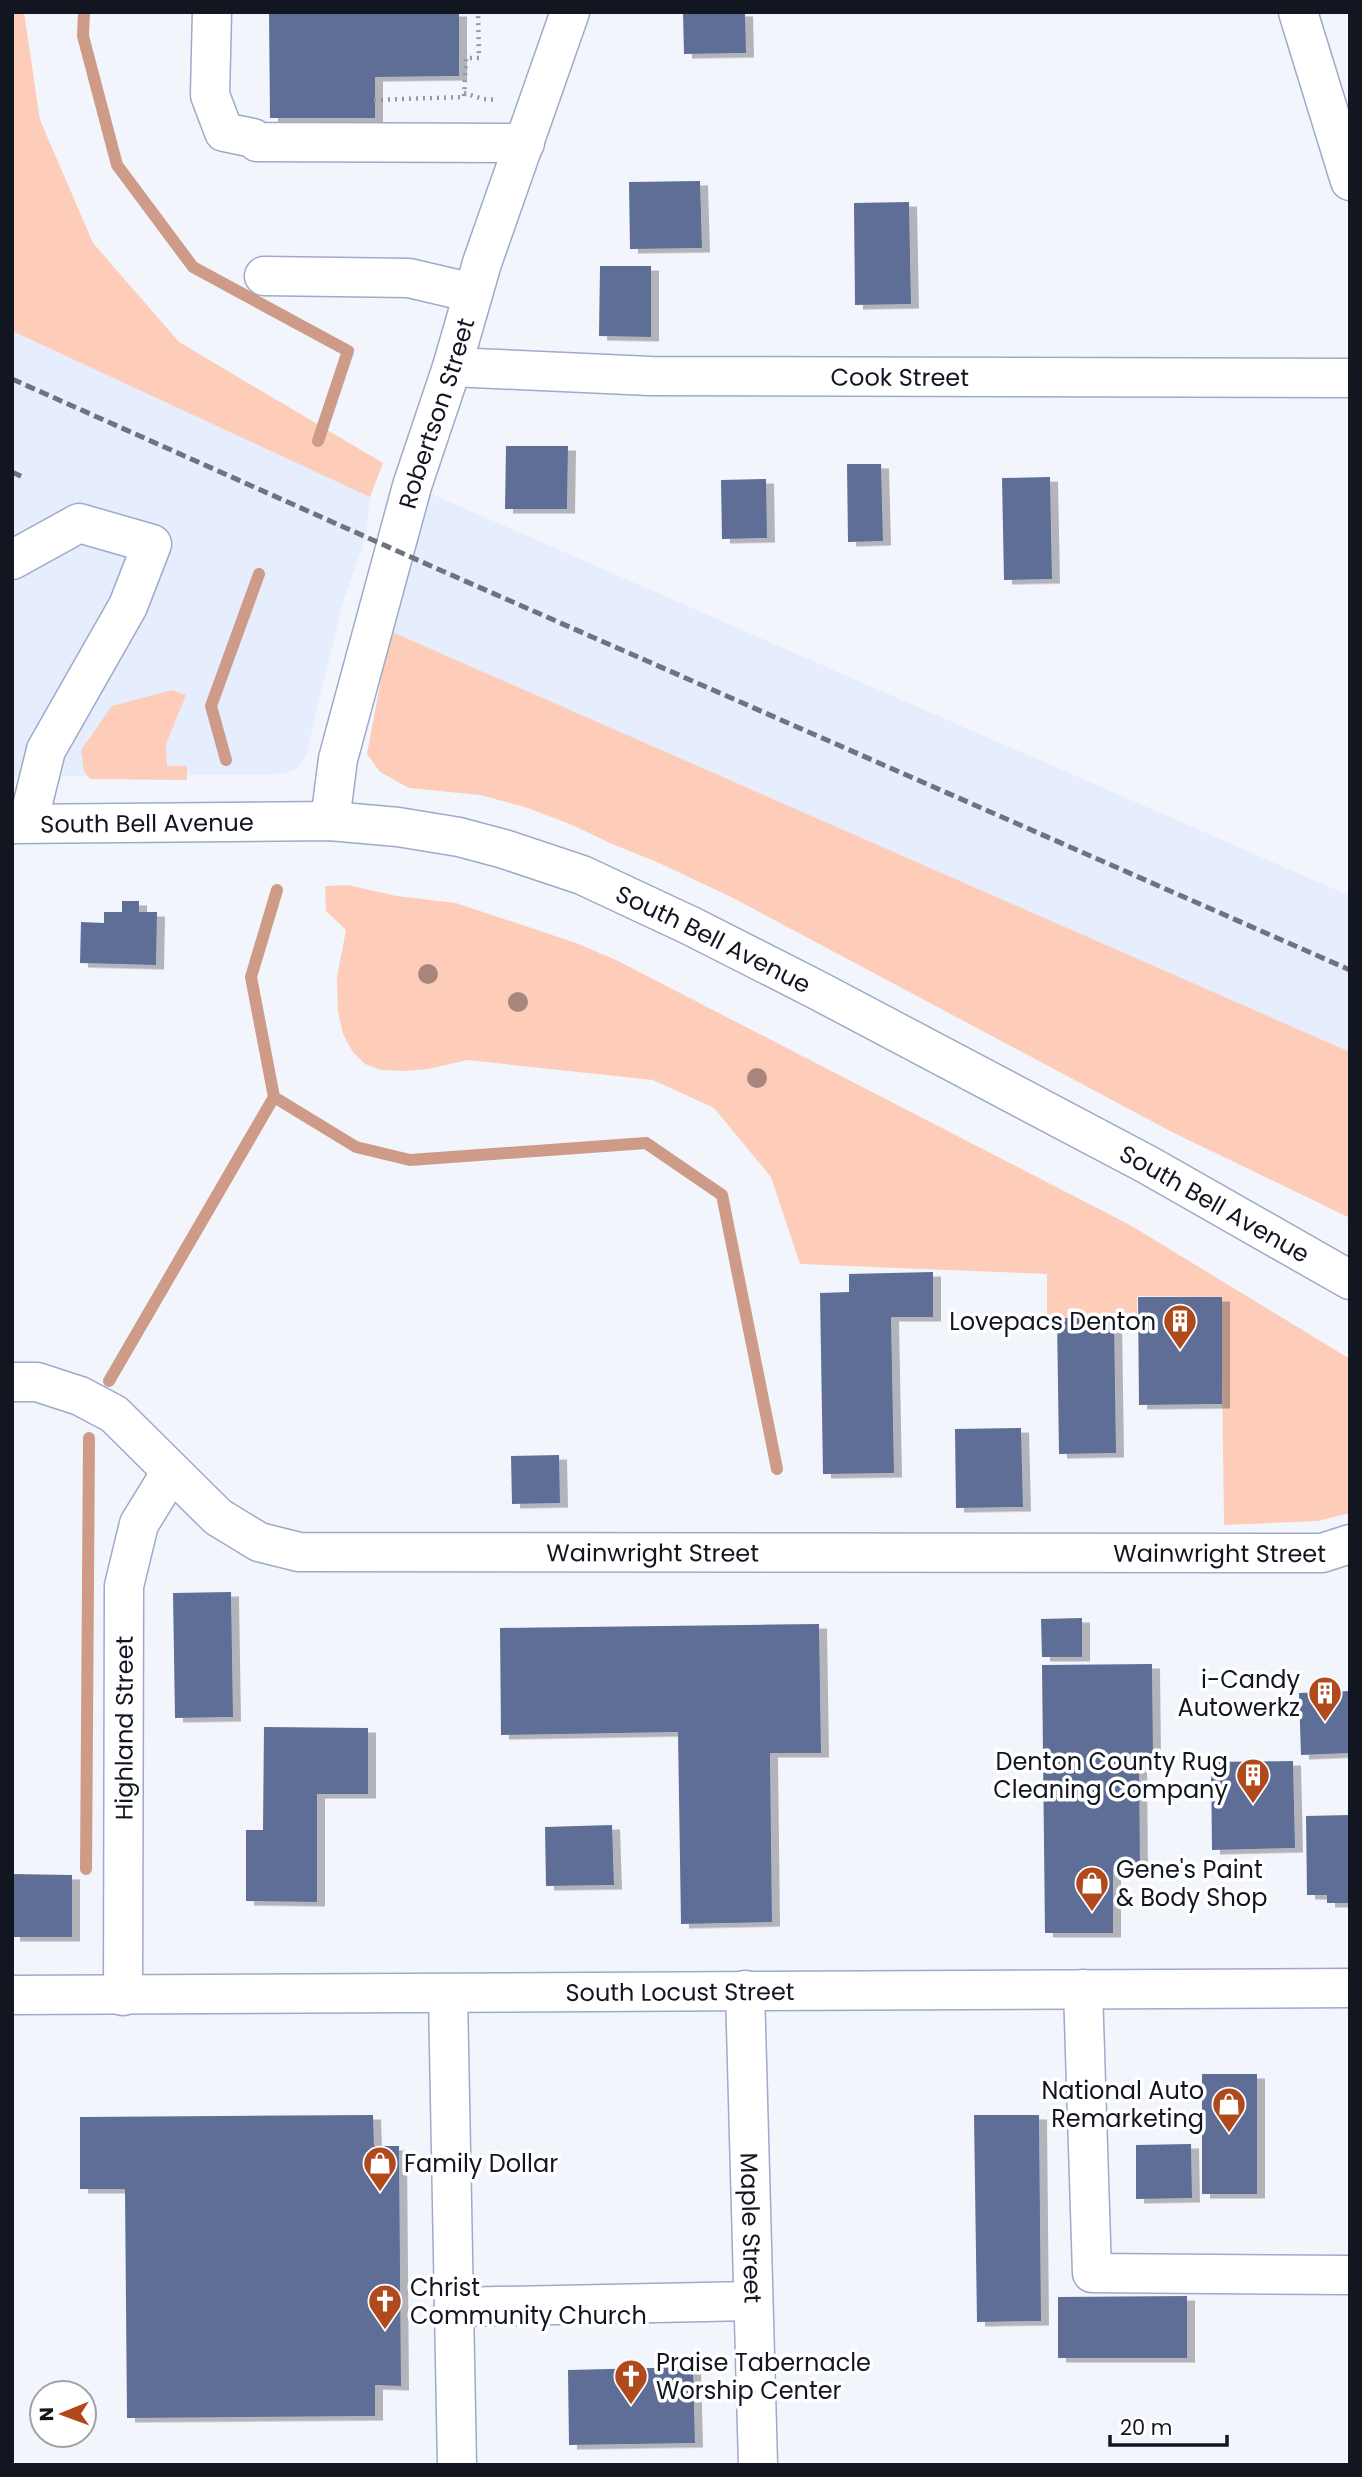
<svg xmlns="http://www.w3.org/2000/svg" width="1362" height="2477" font-family="Poppins,sans-serif">
  <style>
    .built { fill: #e6edfd }
    .green { fill: #fdcdba }
    .lines { fill: none; stroke-linecap: round; stroke-linejoin: round }
    .stream { stroke: #ce9b88; stroke-width: 12 }
    .building { fill: #5f6e97; filter: url(#shadow) }
    .minor-casing { stroke: #9eaaca; stroke-width: 41 }
    .major-casing { stroke: #9eaaca; stroke-width: 41 }
    .path { stroke: #9698a1; stroke-width: 4.5; stroke-dasharray: 2 5; stroke-linecap: butt }
    .minor { stroke: #fff; stroke-width: 38 }
    .major { stroke: #fff; stroke-width: 38 }
    .rail { stroke: #6f737c; stroke-width: 5; stroke-dasharray: 10 5; stroke-linecap: butt }
    .tree { fill: #a8867b }
    .labels { text-anchor: middle; dominant-baseline: central; stroke-width: 7; stroke-linejoin: round; paint-order: stroke }
    .street-label { font-size: 24px; fill: #121621; stroke: #fff }
    .poi-label { font-size: 24px; fill: #121621; stroke: #fff; text-anchor: end }
  </style>
  <defs>
    <filter id="shadow"><feDropShadow dx="8" dy="4.5" stdDeviation="0" flood-color="#0004"/></filter>
  </defs>
  <rect width="100%" height="100%" fill="#f3f5fc"/>
  <path class="built" d="M12,331L370,497L366,537L342,605L306,755L296,769L283,774L12,777Z
    M427,492L1350,896V1052L390,631Z"/>
  <path class="green" d="M12,12H24L40,120L93,243L179,342L383,463L370,497L12,331Z
    M390,631L1350,1052V1218L1172,1132L733,898L657,862L612,844L570,824L525,807L480,795L409,788L380,772L367,754Z
    M172,690L186,695L166,744L167,766H187V780L90,779L84,771L81,750L112,706Z
    M348,885L396,896L456,903L576,943L616,960L1130,1225L1350,1359V1513L1318,1521L1224,1525L1221,1297L1137,1296V1316L1047,1318V1274L800,1264L771,1177L714,1108L653,1080L467,1060L429,1069L404,1071L381,1070L365,1064L352,1051L343,1034L338,1012L337,977L346,930L326,911L325,886Z"/>
  <g class="lines">
    <path class="stream" d="M84,12L83,36L117,165L193,267L348,351L318,441
      M226,760L211,706L259,574
      M277,890L251,977L274,1097L356,1147L410,1160L646,1143L722,1195L777,1469
      M109,1381L274,1097
      M86,1869L89,1438"/>
  </g>
  <path class="building" d="M269,12H459V76L375,77V118H270Z
    M683,12H745L746,53L684,54Z
    M700,181L702,248L630,249L629,182Z
    M909,202L911,304L855,305L854,203Z
    M600,266H651V337L599,336Z
    M506,446H568L567,509H505Z
    M847,464H881L883,541L848,542Z
    M1050,477L1052,579L1004,580L1002,478Z
    M766,479L767,538L722,539L721,480Z
    M122,901H139V912H157L156,965L80,963L81,922L104,923V912H122Z
    M933,1272V1317H891L894,1473L823,1474L820,1293L849,1292V1274Z
    M1138,1297H1222V1404L1139,1405Z
    M1114,1317L1116,1453L1059,1454L1057,1318Z
    M1021,1428L1023,1507L956,1508L955,1429Z
    M559,1455L560,1503L512,1504L511,1456Z
    M231,1592L233,1717L175,1718L173,1593Z
    M1082,1618V1657H1042L1041,1619Z
    M819,1624L821,1753H770L772,1922L681,1924L678,1732L501,1735L500,1628Z
    M1152,1664L1153,1756H1139L1140,1870H1113V1933H1045L1042,1665Z
    M1350,1691V1753L1301,1755L1299,1693Z
    M264,1727L368,1728V1794H317V1902L246,1901V1830H263Z
    M1293,1761L1295,1848L1212,1850L1211,1762Z
    M1350,1815V1903H1327V1895H1307L1306,1816Z
    M612,1825L614,1885L546,1886L545,1827Z
    M12,1874L72,1875V1937H12Z
    M1202,2074H1257V2194H1202Z
    M373,2115L374,2146H399L401,2386L375,2385V2416L127,2418L125,2189H80V2117Z
    M974,2115H1039L1041,2321L977,2322Z
    M1191,2144L1192,2198L1136,2199V2145Z
    M1187,2296V2358H1058V2297Z
    M693,2367L695,2443L569,2445L568,2370Z"/>
  <g class="lines">
    <g class="minor-casing">
      <g id="minor">
        <path d="M212,12L210,95L224,132L253,138L257,142L525,143"/>
        <path d="M1298,12L1350,181"/>
        <path d="M264,276L409,278L473,293"/>
        <path id="s1" d="M452,367L650,376L1350,378"/>
        <path d="M12,560L79,523L152,544L128,606L46,750L28,823"/>
        <path id="s2" d="M330,821L338,759L412,486L452,367L482,263L570,12"/>
        <path id="s3" d="M12,1382H37L80,1396L114,1414L218,1517L259,1542L299,1552L1322,1553L1350,1544"/>
        <path d="M1083,1989L1092,2273L1350,2275"/>
        <path id="s4" d="M745,1990L758,2465"/>
        <path d="M448,1994L457,2465"/>
        <path id="s5" d="M123,1996L124,1586L139,1524L171,1472"/>
        <path d="M454,2307L753,2301"/>
      </g>
    </g>
    <g class="major-casing">
      <g id="major">
        <path id="s6" d="M12,824L330,821L398,827L459,837L504,849L582,875L691,926L817,990L1148,1165L1350,1280"/>
        <path id="s7" d="M12,1995L1350,1988"/>
      </g>
    </g>
    <path class="path" d="M464,93L483,99L497,100
      M374,100L464,97L466,58H479L478,12"/>
    <use href="#minor" class="minor"/>
    <use href="#major" class="major"/>
    <path class="rail" d="M12,379L440,570L1350,970
      M12,472L25,478"/>
  </g>
  <g class="tree">
    <circle cx="428" cy="974" r="10"/>
    <circle cx="518" cy="1002" r="10"/>
    <circle cx="757" cy="1078" r="10"/>
  </g>
  <defs>
    <g id="building-pin" transform="scale(1.75)"><path d="M0 17L-7.5 6A9.5 9.5 0 1 1 7.5 6Z" fill="#b04a1d" stroke="#fff"/><path d="M-4-6H4V6H1V3H-1V6H-4ZM-2.5-4.3h1.7v1.8h-1.7ZM.8-4.3h1.7v1.8H.8ZM-2.5-1h1.7V.8h-1.7ZM.8-1h1.7V.8H.8Z" fill="#fff"/></g>
    <g id="shop-pin" transform="scale(1.75)"><path d="M0 17L-7.5 6A9.5 9.5 0 1 1 7.5 6Z" fill="#b04a1d" stroke="#fff"/><path d="M-5-2.5h2.3a2.7 3.5 0 0 1 5.4 0H5L5.5 6h-11ZM-1.5-2.5h3a1.5 2.3 0 0 0-3 0Z" fill="#fff"/></g>
    <g id="church-pin" transform="scale(1.75)"><path d="M0 17L-7.5 6A9.5 9.5 0 1 1 7.5 6Z" fill="#b04a1d" stroke="#fff"/><path d="M-1.2-6h2.4v3.5h3.3v2.4h-3.3V6h-2.4V-.1h-3.3v-2.4h3.3Z" fill="#fff"/></g>
  </defs>
  <g fill-rule="evenodd">
    <use href="#building-pin" x="1180" y="1321"/>
    <use href="#building-pin" x="1325" y="1693"/>
    <use href="#building-pin" x="1253" y="1775"/>
    <use href="#shop-pin" x="1092" y="1883"/>
    <use href="#shop-pin" x="1229" y="2104"/>
    <use href="#shop-pin" x="380" y="2163"/>
    <use href="#church-pin" x="385" y="2301"/>
    <use href="#church-pin" x="631" y="2376"/>
  </g>
  <g class="labels">
    <g class="street-label">
      <text stroke="none"><textPath href="#s1" startOffset="448">Cook Street</textPath></text>
      <text stroke="none"><textPath href="#s2" startOffset="422">Robertson Street</textPath></text>
      <text stroke="none"><textPath href="#s6" startOffset="135">South Bell Avenue</textPath></text>
      <text stroke="none"><textPath href="#s6" startOffset="723">South Bell Avenue</textPath></text>
      <text stroke="none"><textPath href="#s6" startOffset="1290">South Bell Avenue</textPath></text>
      <text stroke="none"><textPath href="#s3" startOffset="1265">Wainwright Street</textPath></text>
      <text stroke="none"><textPath href="#s3" startOffset="698">Wainwright Street</textPath></text>
      <text stroke="none"><textPath href="#s5" startOffset="268">Highland Street</textPath></text>
      <text stroke="none"><textPath href="#s7" startOffset="668">South Locust Street</textPath></text>
      <text stroke="none"><textPath href="#s4" startOffset="238">Maple Street</textPath></text>
    </g>
    <g class="poi-label">
      <text x="1156" y="1321">Lovepacs Denton</text>
      <text x="1300" y="1679">i-Candy<tspan x="1300" dy="28">Autowerkz</tspan></text>
      <text x="1228" y="1761">Denton County Rug<tspan x="1228" dy="28">Cleaning Company</tspan></text>
      <text x="1116" y="1869" text-anchor="start">Gene's Paint<tspan x="1116" dy="28">&amp; Body Shop</tspan></text>
      <text x="1204" y="2090">National Auto<tspan x="1204" dy="28">Remarketing</tspan></text>
      <text x="404" y="2163" text-anchor="start">Family Dollar</text>
      <text x="410" y="2287" text-anchor="start">Christ<tspan x="410" dy="28">Community Church</tspan></text>
      <text x="656" y="2362" text-anchor="start">Praise Tabernacle<tspan x="656" dy="28">Worship Center</tspan></text>
    </g>
  </g>
  <rect width="1362" height="2477" fill="none" stroke="#121621" stroke-width="28"/>
  <g transform="translate(63 2414) rotate(269)"><circle r="33" fill="#ffffff" stroke="#a0a2a6" stroke-width="2"/>
  <path d="M0-5L12 26L0 18L-12 26Z" fill="#b04a1d"/>
  <text y="-10" font-size="19" font-weight="bold" text-anchor="middle" fill="#121621">N</text>
  </g>
  <path d="M1110 2435v10h117v-10" fill="none" stroke="#121621" stroke-width="3.5"/>
  <text x="1120" y="2435" font-size="21" fill="#121621" stroke="#ffffff" stroke-width="5" paint-order="stroke">20 m</text>
</svg>
